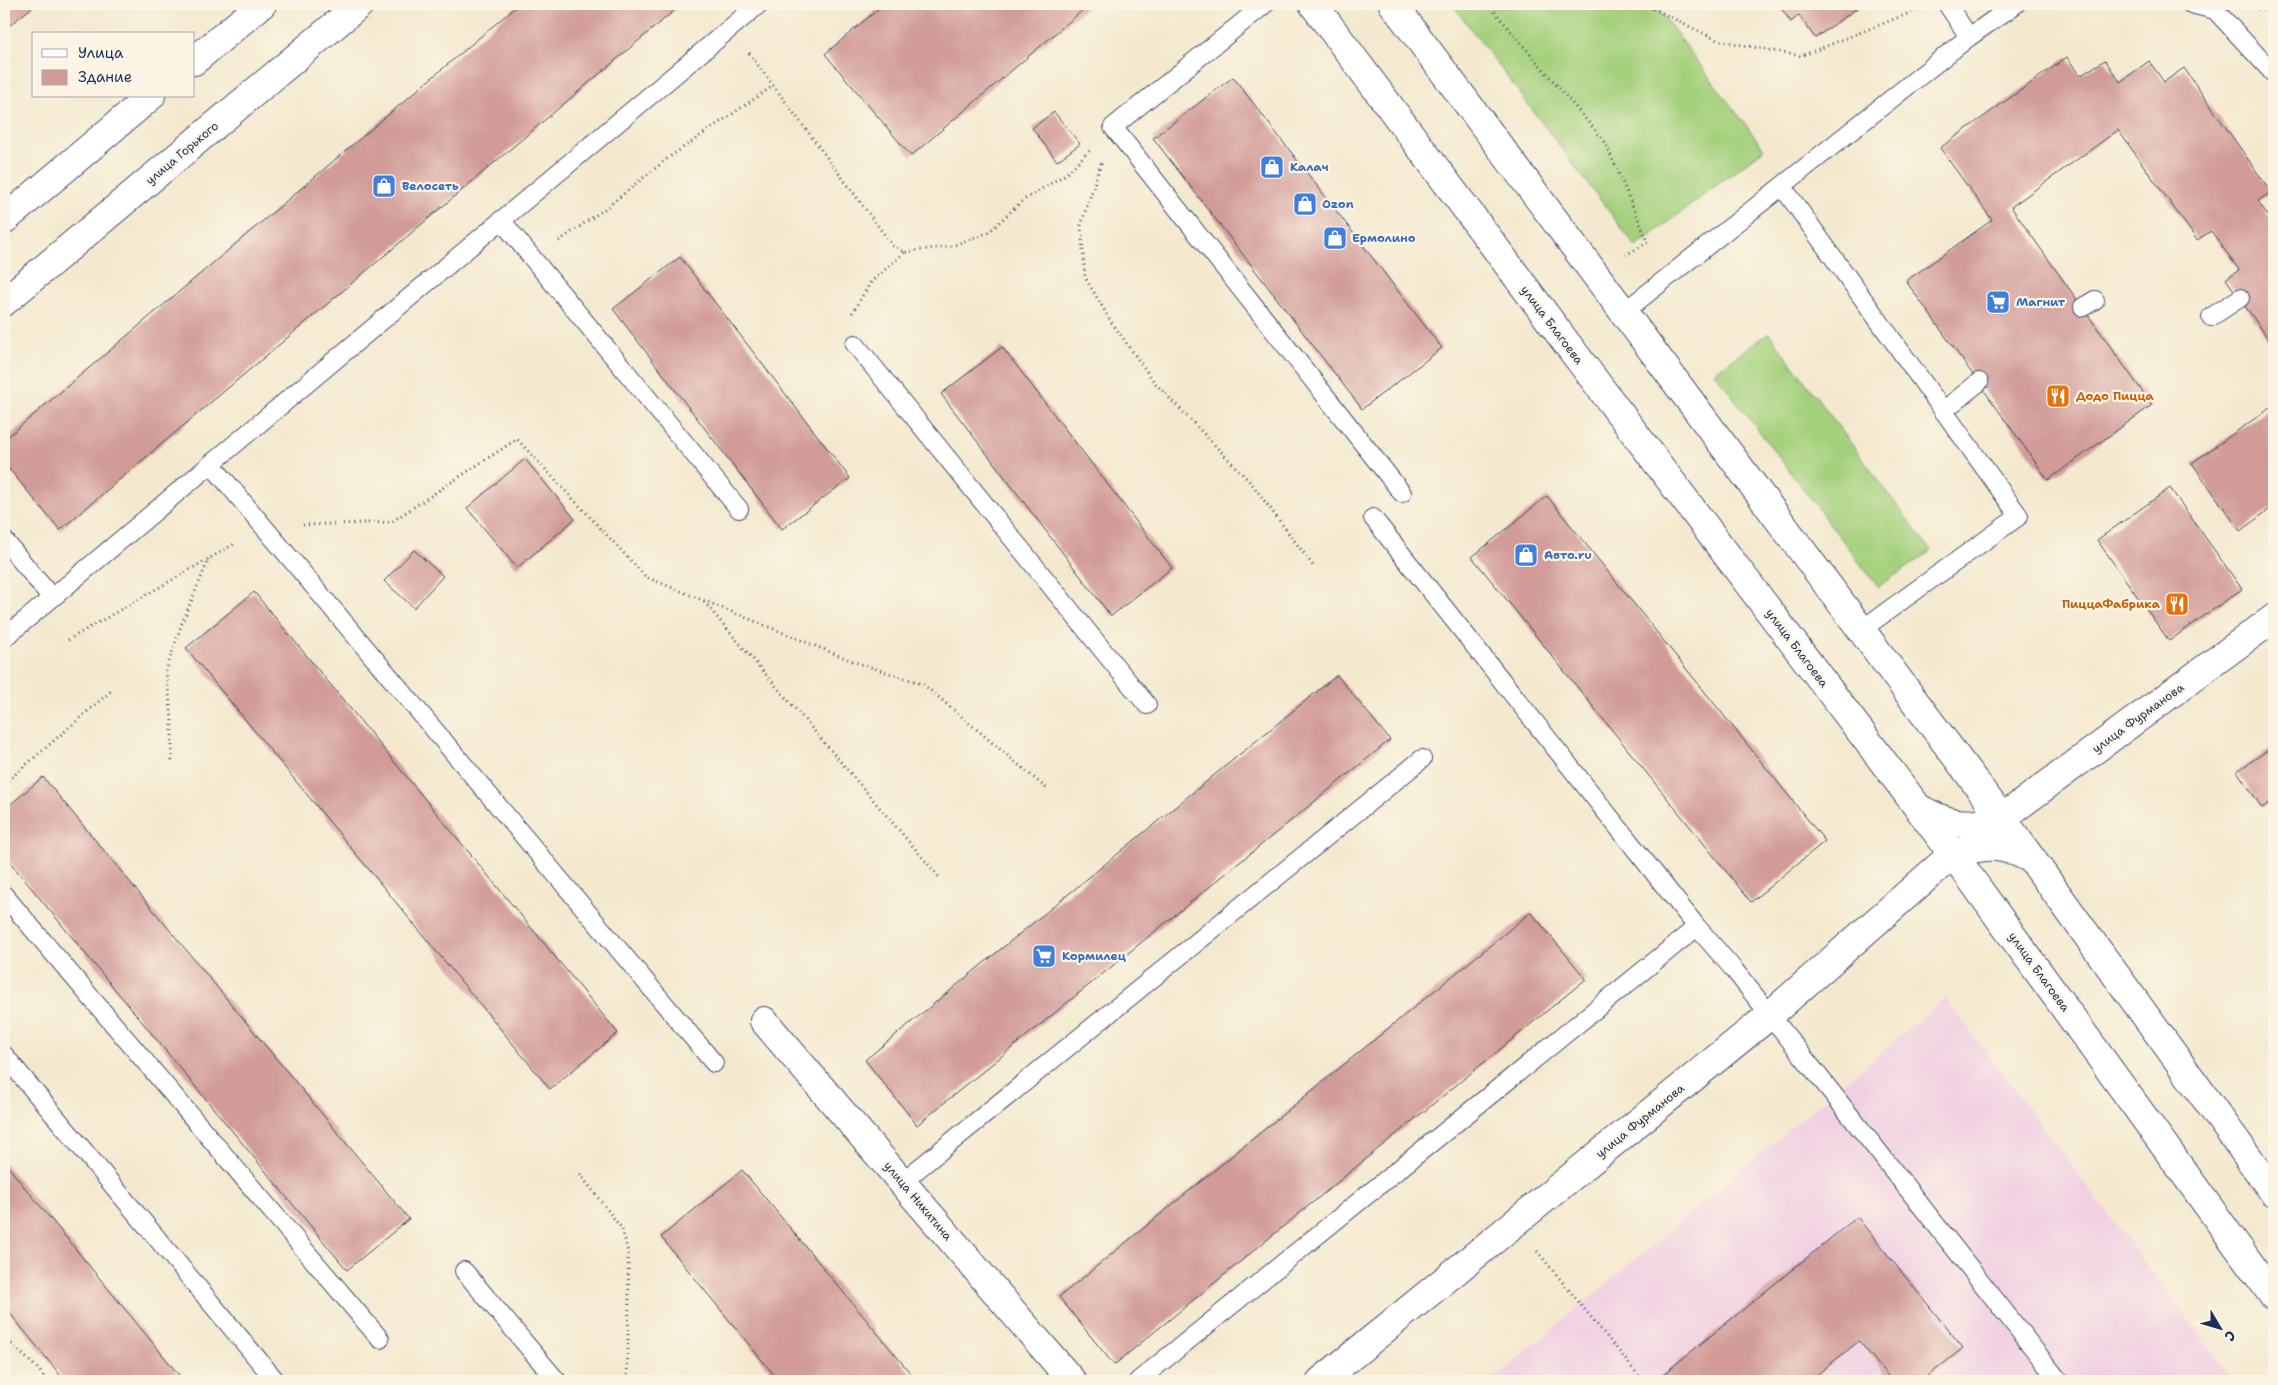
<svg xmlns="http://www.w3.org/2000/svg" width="2278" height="1385" font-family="'Shantell Sans',sans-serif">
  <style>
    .built { fill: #f1d0e2 }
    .grass { fill: #a4d07c; stroke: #60806d }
    .building { fill: #d19b98 }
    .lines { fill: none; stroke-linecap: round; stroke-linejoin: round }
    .lane-casing { stroke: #3c4b6f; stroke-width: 20 }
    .street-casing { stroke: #3c4b6f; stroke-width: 30 }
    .secondary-casing { stroke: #3c4b6f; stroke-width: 30 }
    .primary-casing { stroke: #3c4b6f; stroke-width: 30 }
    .path { stroke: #3c4b6f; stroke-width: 3; stroke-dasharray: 1 4; stroke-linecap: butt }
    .lane { stroke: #fff; stroke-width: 18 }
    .street { stroke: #fff; stroke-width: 28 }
    .secondary { stroke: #fff; stroke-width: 28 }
    .primary { stroke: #fff; stroke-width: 28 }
    .labels { text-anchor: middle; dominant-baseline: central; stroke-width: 4.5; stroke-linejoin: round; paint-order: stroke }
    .street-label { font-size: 12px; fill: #1b2f5e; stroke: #fcf5e5 }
    .shop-label { font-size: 12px; font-weight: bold; fill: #366cbe; stroke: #fcf5e5; text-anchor: start }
    .food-label { font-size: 12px; font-weight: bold; fill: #c56008; stroke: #fcf5e5; text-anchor: start }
  </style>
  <rect width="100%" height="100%" fill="#fcf5e5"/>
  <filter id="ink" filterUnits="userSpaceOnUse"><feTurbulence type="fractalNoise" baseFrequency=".02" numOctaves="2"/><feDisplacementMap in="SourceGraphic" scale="10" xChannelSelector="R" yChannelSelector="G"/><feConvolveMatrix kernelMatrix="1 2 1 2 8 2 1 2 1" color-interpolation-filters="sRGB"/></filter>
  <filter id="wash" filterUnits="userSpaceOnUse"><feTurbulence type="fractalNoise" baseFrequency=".0096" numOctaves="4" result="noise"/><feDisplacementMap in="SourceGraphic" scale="20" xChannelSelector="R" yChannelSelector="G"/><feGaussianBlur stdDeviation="1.12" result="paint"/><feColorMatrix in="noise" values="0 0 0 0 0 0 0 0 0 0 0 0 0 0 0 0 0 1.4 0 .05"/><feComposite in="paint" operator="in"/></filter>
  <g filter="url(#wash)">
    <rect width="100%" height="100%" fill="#f4e9cf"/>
    <path class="built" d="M1945,998L2229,1374L2220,1381H1491Z"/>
    <path class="grass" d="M1452,4H1654L1764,149L1636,247Z
      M1769,333L1931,551L1878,587L1714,372Z"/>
    <g id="blocks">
      <path class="building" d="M4,4H36L4,30Z
        M519,4H682L60,530L4,463V440Z
        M884,4H1090L911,156L825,54Z
        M1778,4H1863L1815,38L1799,15L1791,22Z
        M2067,57L2080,76L2105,60L2120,82L2149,61L2164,82L2184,68L2271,192L2258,201L2274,224V347L2226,279L2239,270L2211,231L2197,240L2118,130L2011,207L2152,405L2048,480L1906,281L1992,220L1940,148Z
        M1233,77L1442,348L1362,409L1153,138Z
        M1054,112L1080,144L1057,161L1032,128Z
        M680,257L850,478L782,529L613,309Z
        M1002,347L1172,568L1111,616L941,394Z
        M2274,405V506L2240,531L2192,463Z
        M525,459L575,519L517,568L467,508Z
        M2170,488L2242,589L2169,641L2097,540Z
        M1547,496L1825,841L1751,902L1472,557Z
        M414,550L443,576L414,608L384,581Z
        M254,592L618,1033L550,1089L186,648Z
        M1337,675L1390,740L917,1125L865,1060Z
        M2274,746V800L2262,808L2237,771Z
        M43,777L409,1219L347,1270L4,855V810Z
        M1531,912L1586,979L1114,1365L1059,1297Z
        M4,1162L184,1381H65L4,1306Z
        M742,1170L917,1381H779L661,1237Z
        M1857,1217L1963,1348L1922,1381H1892L1859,1341L1809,1381H1655Z"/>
    </g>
  </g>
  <g filter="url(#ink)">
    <use href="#blocks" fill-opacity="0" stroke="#3c4b6f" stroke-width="1"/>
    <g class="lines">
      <g class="lane-casing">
        <path id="lane" d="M1265,4L1113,127L1402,493
          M1947,4L1969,37
          M2191,4L2215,10L2274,74
          M1782,186L2019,516L1861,630
          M501,220L739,509
          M2083,307L2095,300
          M1624,312L1969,37L2016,4
          M2211,317L2240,298
          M855,344L1147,705
          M1943,411L1979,382
          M211,464L759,4
          M1373,518L1697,927L1735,971L1833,1094L2059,1381
          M4,540L52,598L211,464L714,1063
          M4,638L52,598
          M4,895L380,1339
          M4,1055L276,1381
          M902,1182L1422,759
          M464,1271L557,1381
          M1138,1381L1697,927"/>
      </g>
      <g class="street-casing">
        <path id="street" d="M2002,818L2274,618
          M764,1021L1072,1381
          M1321,1381L1770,1015L1953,854"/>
      </g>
      <g class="secondary-casing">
        <path id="secondary" d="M1313,4L1574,353L1953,854L2274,1297
          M1393,4L2002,818L2274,1193
          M1919,808C1950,826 1967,827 2002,818
          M1953,854C1986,844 2002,843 2033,860"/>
      </g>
      <g class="primary-casing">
        <path id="primary" d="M194,61L262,4
          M4,220L151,96
          M4,302L360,4"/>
      </g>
      <path class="path" d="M1488,4L1605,142L1648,242L1626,255
        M1644,4L1717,40L1801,56L1917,10
        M2258,9L2274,11
        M749,53L893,246L905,252L952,246L989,232L1022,201L1066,174L1091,149
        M1101,163L1081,225L1085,277L1110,320L1155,383L1252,484L1314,567
        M559,241L606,208L668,158L773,86
        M852,313L871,282L905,252
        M303,525L391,522L517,439L646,577L855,662L923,684L1046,788
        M704,602L939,877
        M68,640L236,543
        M172,761V719L166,671L182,623L209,559
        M4,784L111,691
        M580,1174L622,1229L628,1252L629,1301L627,1381
        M1537,1251L1643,1381
        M4,1337L38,1369L47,1381"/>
      <use href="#lane" class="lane"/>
      <use href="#street" class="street"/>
      <use href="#secondary" class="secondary"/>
      <use href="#primary" class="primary"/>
    </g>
  </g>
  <defs>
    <g id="shop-square" transform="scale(1.25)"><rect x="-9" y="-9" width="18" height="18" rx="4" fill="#3f7fe0" stroke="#fcf5e5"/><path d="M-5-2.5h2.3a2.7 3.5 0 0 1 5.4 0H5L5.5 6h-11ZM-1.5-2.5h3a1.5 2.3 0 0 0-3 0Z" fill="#fff"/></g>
    <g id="supermarket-square" transform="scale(1.25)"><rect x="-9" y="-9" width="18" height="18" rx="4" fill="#3f7fe0" stroke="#fcf5e5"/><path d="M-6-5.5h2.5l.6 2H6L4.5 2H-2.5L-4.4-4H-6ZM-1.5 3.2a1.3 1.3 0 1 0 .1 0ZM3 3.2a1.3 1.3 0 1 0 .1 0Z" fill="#fff"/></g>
    <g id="restaurant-square" transform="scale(1.25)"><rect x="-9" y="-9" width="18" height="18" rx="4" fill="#e8710a" stroke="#fcf5e5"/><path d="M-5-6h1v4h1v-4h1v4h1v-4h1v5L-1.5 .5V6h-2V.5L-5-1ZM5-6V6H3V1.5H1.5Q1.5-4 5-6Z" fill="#fff"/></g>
  </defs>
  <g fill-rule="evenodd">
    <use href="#shop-square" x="1272" y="167"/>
    <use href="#shop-square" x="384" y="186"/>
    <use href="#shop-square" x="1305" y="204"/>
    <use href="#shop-square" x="1335" y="238"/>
    <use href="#supermarket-square" x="1998" y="302"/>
    <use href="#restaurant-square" x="2058" y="396"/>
    <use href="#shop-square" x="1526" y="555"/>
    <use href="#restaurant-square" x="2177" y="604"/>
    <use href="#supermarket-square" x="1044" y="956"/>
  </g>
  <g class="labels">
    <g class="street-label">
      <text transform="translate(182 153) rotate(-40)">улица Горького</text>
      <text transform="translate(1552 325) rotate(53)">улица Благоева</text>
      <text transform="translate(1797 648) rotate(53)">улица Благоева</text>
      <text transform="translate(2138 718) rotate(-36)">улица Фурманова</text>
      <text transform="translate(2039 972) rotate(54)">улица Благоева</text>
      <text transform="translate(1640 1121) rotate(-39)">улица Фурманова</text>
      <text transform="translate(918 1201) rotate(50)">улица Никитина</text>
    </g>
    <g class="shop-label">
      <text x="1290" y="167">Калач</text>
      <text x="402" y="186">Велосеть</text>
      <text x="1322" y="204">Ozon</text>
      <text x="1352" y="238">Ермолино</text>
      <text x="2016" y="302">Магнит</text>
      <text x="1544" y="555">Авто.ru</text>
      <text x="1062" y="956">Кормилец</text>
    </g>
    <g class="food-label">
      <text x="2076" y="396">Додо Пицца</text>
      <text x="2160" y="604" text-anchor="end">ПиццаФабрика</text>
    </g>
  </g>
  <rect width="2278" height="1385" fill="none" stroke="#fcf5e5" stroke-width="20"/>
  <rect x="32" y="32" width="162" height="65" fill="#fcf5e5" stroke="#a2a6af"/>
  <rect x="42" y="49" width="25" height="8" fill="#ffffff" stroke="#a2a6af"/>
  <text x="78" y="58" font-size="15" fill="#1b2f5e">Улица</text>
  <rect x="42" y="70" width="25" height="15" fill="#d19b98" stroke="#a2a6af"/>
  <text x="78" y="82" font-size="15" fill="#1b2f5e">Здание</text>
  <g transform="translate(2220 1328) rotate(128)" stroke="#fcf5e5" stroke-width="4" paint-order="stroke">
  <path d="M0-4L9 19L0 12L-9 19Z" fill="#1b2f5e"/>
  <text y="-8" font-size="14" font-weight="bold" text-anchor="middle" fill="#1b2f5e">С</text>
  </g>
</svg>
